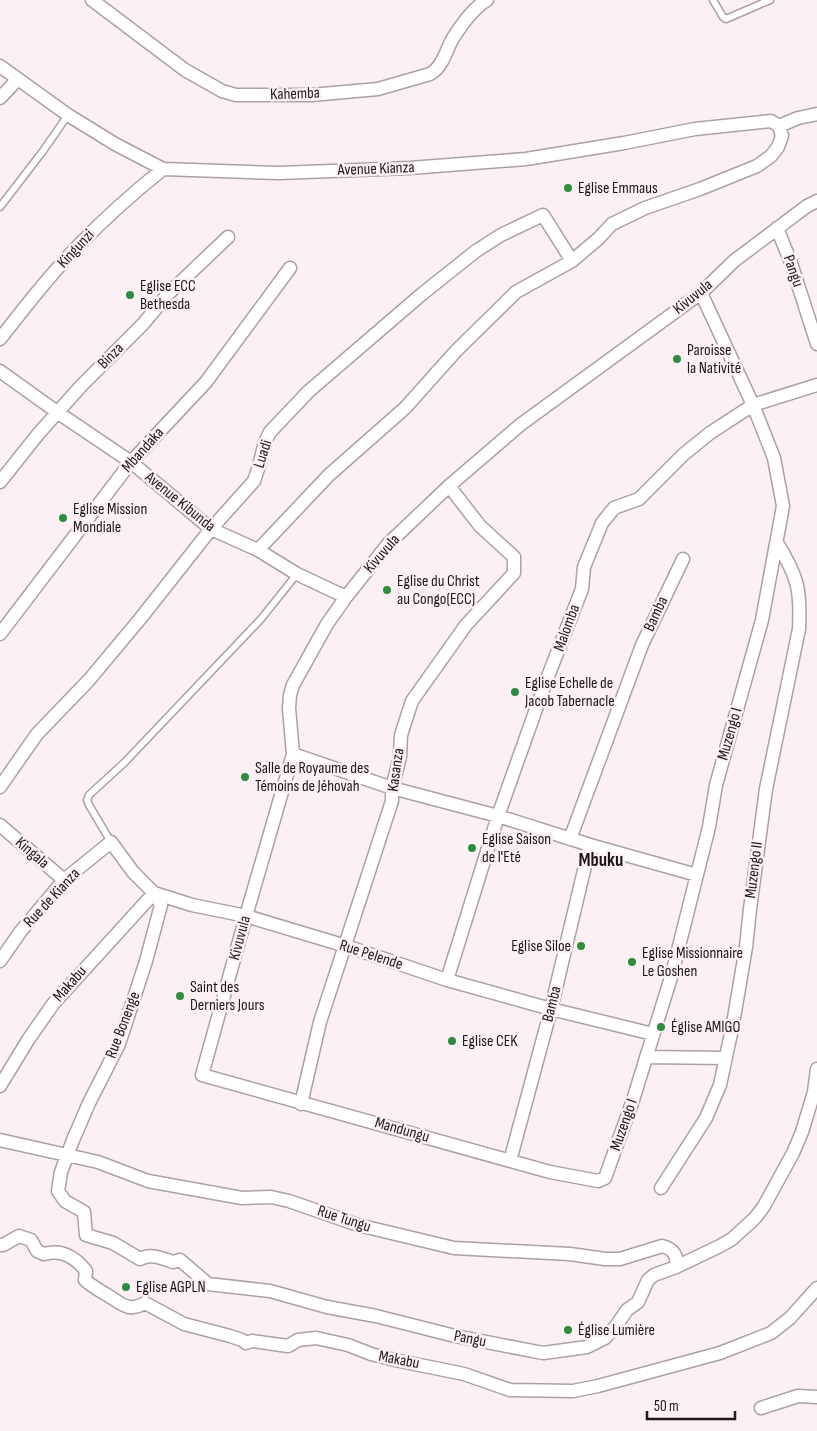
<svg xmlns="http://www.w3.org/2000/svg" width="817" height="1431" font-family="'Sofia Sans Condensed',sans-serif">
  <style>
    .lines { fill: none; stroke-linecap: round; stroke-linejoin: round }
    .lane-casing { stroke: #aca0a4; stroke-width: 9 }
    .street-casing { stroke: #aca0a4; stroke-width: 15 }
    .lane { stroke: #fff; stroke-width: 6 }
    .street { stroke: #fff; stroke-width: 12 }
    .poi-dot { fill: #2c8d40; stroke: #fcf0f4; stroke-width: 2 }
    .labels { text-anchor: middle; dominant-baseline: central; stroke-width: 5; stroke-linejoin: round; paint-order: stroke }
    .street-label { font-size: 16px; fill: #1c1819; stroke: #fcf0f4 }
    .poi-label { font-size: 16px; fill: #1c1819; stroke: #fcf0f4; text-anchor: start }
    .quarter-label { font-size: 19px; font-weight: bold; fill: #1c1819; stroke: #fcf0f4 }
  </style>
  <rect width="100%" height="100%" fill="#fcf0f4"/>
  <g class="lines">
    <g class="lane-casing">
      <path id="lane" d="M713,0L723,17L726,19L770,0
        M0,207L43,151L68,115
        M111,842L89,805L87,800L89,795L124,763L261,619L297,574"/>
    </g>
    <g class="street-casing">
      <path id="street" d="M92,0L185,70L222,91L236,95H311L378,89L430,74C443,67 446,50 453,38C462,24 473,8 487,0
        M0,66L68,115L115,144L163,169L279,173L410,168L526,159L624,143L695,129L771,121L779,126L782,136L778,147L771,156L757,166L700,189L645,208L612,224L599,238L572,261L516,292L456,351L405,408L329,475L258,550
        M0,98L17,80
        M779,126L798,118L817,114
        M777,228L791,263L817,344
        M701,293L753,405L774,458L783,506L762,620L716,785L709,827L672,974L633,1100L605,1178L598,1181L550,1172L202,1075L246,916L293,754L289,708L290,695L293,685L327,624L346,597L389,543L449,486L520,425L701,293L734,261L807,206L817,201
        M0,339C25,307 50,275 78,246C105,218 133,193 163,169
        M0,371L57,412L131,462L211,529L258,550L297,574L346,597
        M0,482L39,433L82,385L143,324L168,294L228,237
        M0,634L131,462L206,382L290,268
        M293,754L392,788L498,816L590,845L697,875
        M0,787L37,734L89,680L140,619L211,529L254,481L259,466L265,442L270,432L309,391L422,294L476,251L501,235L543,215L572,261
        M0,825L64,880
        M570,839L642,645L683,559
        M0,961L21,931L64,880L111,842L133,872L154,893L192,905L246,916L346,946L447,980L551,1009L653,1034
        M447,980L498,816L545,684L582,589L584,567L602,523L614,508L639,499L684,454L710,433L753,405L817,385
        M646,1057L726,1058
        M0,1086L28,1040L53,1004L154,893L161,905L146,961L122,1035L118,1046L89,1103L73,1140L61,1172L58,1191L65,1201L84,1212L86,1235L113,1243L140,1259C150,1253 162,1258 173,1262L180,1260L208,1284L270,1291L327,1307L376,1316L455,1336L543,1353L587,1347L605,1338L616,1326L627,1310L638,1302L648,1280L654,1275L676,1267L720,1246L732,1239L755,1218L764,1206L793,1153L802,1132L814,1092L817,1069
        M301,1104L320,1022L392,801V788L400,757L401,735L412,701L466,625L514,573V557L480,526L449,486
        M0,1140L98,1162L148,1181L242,1198L271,1197L289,1201L358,1225L454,1248L570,1254L605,1259H620L662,1246C673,1249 678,1255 676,1267
        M510,1161L551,1009L590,845
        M661,1188L706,1118L720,1085L733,1024L746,947L750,909L766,789L799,629C801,590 798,577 777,543
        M0,1245H3L19,1236L31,1240L37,1251L44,1254C62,1249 75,1257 86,1271L85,1280C93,1287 100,1291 109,1296C123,1305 129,1312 145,1303L184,1324L230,1336L242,1340L246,1343L252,1341L288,1346L298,1340L316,1338L348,1345L371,1354L395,1360L464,1374L510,1390L573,1391L598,1386L720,1353L771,1333L790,1318L817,1288
        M761,1408L798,1396L817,1397"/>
    </g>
    <use href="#lane" class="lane"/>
    <use href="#street" class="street"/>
  </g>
  <g class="poi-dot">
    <circle cx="568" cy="188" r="5"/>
    <circle cx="130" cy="295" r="5"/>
    <circle cx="677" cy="359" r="5"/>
    <circle cx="63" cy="518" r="5"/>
    <circle cx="387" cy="590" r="5"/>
    <circle cx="515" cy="692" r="5"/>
    <circle cx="245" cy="777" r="5"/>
    <circle cx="472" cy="848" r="5"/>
    <circle cx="581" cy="946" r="5"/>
    <circle cx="632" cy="962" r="5"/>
    <circle cx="180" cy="996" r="5"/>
    <circle cx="661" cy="1027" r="5"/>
    <circle cx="452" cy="1041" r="5"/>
    <circle cx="126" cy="1287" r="5"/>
    <circle cx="568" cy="1330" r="5"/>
  </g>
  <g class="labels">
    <g class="street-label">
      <text transform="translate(295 94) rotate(-2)">Kahemba</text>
      <text transform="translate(376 169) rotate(-2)">Avenue Kianza</text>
      <text transform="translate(76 249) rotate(-47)">Kingunzi</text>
      <text transform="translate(793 271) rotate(71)">Pangu</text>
      <text transform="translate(693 297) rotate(-39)">Kivuvula</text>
      <text transform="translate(111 356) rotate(-45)">Binza</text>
      <text transform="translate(143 450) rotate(-48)">Mbandaka</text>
      <text transform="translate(263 454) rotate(-72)">Luadi</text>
      <text transform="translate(180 502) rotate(39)">Avenue Kibunda</text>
      <text transform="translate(382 554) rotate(-49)">Kivuvula</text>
      <text transform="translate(656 614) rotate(-65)">Bamba</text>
      <text transform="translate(567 628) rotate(-70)">Malomba</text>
      <text transform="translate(730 734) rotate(-74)">Muzengo I</text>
      <text transform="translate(396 770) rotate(-82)">Kasanza</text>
      <text transform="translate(32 853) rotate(41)">Kingala</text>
      <text transform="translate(754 870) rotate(-83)">Muzengo II</text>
      <text transform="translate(52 898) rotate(-47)">Rue de Kianza</text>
      <text transform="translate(240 938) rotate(-75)">Kivuvula</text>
      <text transform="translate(371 955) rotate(18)">Rue Pelende</text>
      <text transform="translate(70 984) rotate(-49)">Makabu</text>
      <text transform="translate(552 1004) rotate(-76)">Bamba</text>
      <text transform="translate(123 1025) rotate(-69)">Rue Bonenge</text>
      <text transform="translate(624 1125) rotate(-71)">Muzengo I</text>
      <text transform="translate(402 1130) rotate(16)">Mandungu</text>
      <text transform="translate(344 1219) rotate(18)">Rue Tungu</text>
      <text transform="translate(470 1339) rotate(11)">Pangu</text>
      <text transform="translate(399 1360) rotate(11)">Makabu</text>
    </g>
    <g class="poi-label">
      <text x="578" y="188">Eglise Emmaus</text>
      <text x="140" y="286">Eglise ECC<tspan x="140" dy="18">Bethesda</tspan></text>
      <text x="687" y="350">Paroisse<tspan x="687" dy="18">la Nativité</tspan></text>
      <text x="73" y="509">Eglise Mission<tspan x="73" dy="18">Mondiale</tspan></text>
      <text x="397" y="581">Eglise du Christ<tspan x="397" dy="18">au Congo(ECC)</tspan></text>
      <text x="525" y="683">Eglise Echelle de<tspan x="525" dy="18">Jacob Tabernacle</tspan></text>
      <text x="255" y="768">Salle de Royaume des<tspan x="255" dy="18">Témoins de Jéhovah</tspan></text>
      <text x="482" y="839">Eglise Saison<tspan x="482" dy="18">de l'Eté</tspan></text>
      <text x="571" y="946" text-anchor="end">Eglise Siloe</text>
      <text x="642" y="953">Eglise Missionnaire<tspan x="642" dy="18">Le Goshen</tspan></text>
      <text x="190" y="987">Saint des<tspan x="190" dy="18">Derniers Jours</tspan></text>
      <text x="671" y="1027">Église AMIGO</text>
      <text x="462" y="1041">Eglise CEK</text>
      <text x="136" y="1287">Eglise AGPLN</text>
      <text x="578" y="1330">Église Lumière</text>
    </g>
    <g class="quarter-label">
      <text x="601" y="860">Mbuku</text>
    </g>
  </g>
  <path d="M647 1411v8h88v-8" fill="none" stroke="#1c1819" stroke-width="2.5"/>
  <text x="654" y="1411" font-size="15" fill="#1c1819" stroke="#fcf0f4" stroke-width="4" paint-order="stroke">50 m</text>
</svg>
